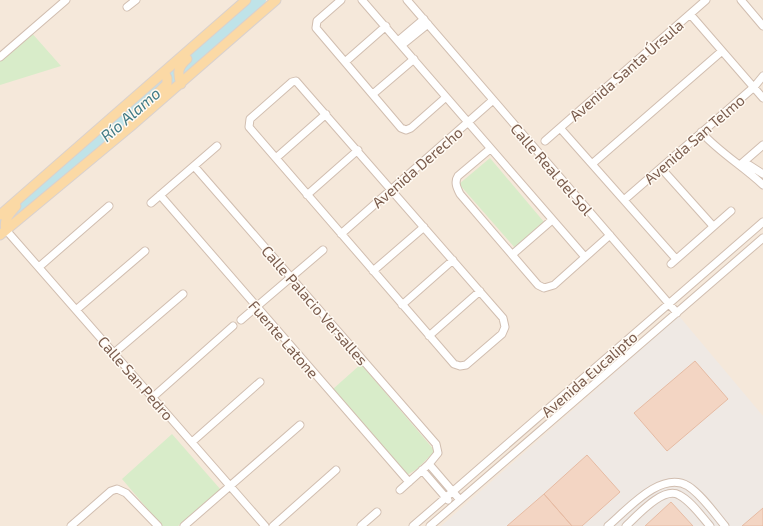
<svg xmlns="http://www.w3.org/2000/svg" width="763" height="526" font-family="'Exo 2',sans-serif">
  <style>
    .residential { fill: #f5e8da }
    .industrial { fill: #efe9e4 }
    .green { fill: #d8ecc9 }
    .lines { fill: none; stroke-linecap: round; stroke-linejoin: round }
    .river { stroke: #bfe3e8; stroke-width: 12 }
    .building { fill: #f3d5c3; stroke: #e6bba3 }
    .minor-casing { stroke: #d1beb0; stroke-width: 9 }
    .major-casing { stroke: #dad1cd; stroke-width: 11 }
    .minor { stroke: #fff; stroke-width: 7 }
    .major { stroke: #fbd9a5; stroke-width: 9 }
    .labels { text-anchor: middle; dominant-baseline: central; stroke-width: 3; stroke-linejoin: round; paint-order: stroke }
    .street-label { font-size: 15px; fill: #7a5c4d; stroke: #fffaf3 }
    .water-label { font-size: 16px; font-style: italic; fill: #437c86; stroke: #fffaf3 }
  </style>
  <rect width="100%" height="100%" fill="#fdf6ec"/>
  <path class="residential" d="M0,0H763V526H0Z"/>
  <path class="industrial" d="M679,316L763,416V526H441Z"/>
  <path class="green" d="M30,31L61,66L0,85V57Z
    M490,158L544,222L515,248L459,184Z
    M361,364L435,451L417,469L407,475L333,389Z
    M172,434L221,490L178,526H162L122,479Z"/>
  <g class="lines">
    <path class="river" d="M0,227L260,0"/>
  </g>
  <path class="building" d="M695,361L728,399L667,451L634,413Z
    M587,455L620,492L582,526H572L544,494Z
    M544,494L572,526H507Z
    M671,502L693,526H645Z
    M763,508V526H742Z"/>
  <g class="lines">
    <g class="minor-casing">
      <path id="minor" d="M341,0L317,21L316,28L401,128L406,130L411,128L445,98
        M362,0L585,257
        M407,0L677,313
        M741,0L763,26
        M127,7L136,0
        M690,14L763,98
        M398,41L424,19
        M402,45L428,24
        M0,57L66,0
        M345,62L386,26
        M296,81L503,318L505,327L502,334L466,365L460,366L454,364L249,127L250,119L292,82Z
        M373,94L414,59
        M560,128L676,259
        M701,132C720,153 743,166 763,185
        M545,141L706,0
        M490,149L458,176C454,182 457,188 460,194L538,285L544,288L554,285L610,235
        M276,158L326,114
        M592,164L722,51
        M740,165L763,145
        M740,165H749L763,174
        M194,166L436,444L438,453L429,464L400,490
        M661,168L713,226
        M160,195L409,482
        M307,195L358,150
        M624,200L754,87L763,76
        M151,203L217,146
        M6,230L265,526
        M341,234L493,100
        M513,254L552,220
        M671,264L731,211
        M39,267L109,206
        M373,271L424,227
        M402,305L453,260
        M76,310L145,251
        M241,320L323,250
        M429,336L480,291
        M114,353L183,294
        M153,397L233,326
        M192,442L260,382
        M429,464L460,500
        M422,470L448,500
        M71,526L111,491L117,489L126,493L158,526
        M184,526L300,425
        M273,526L336,470
        M361,526L377,512
        M413,526L763,222
        M430,526L763,238
        M608,526C627,510 661,470 688,486C702,495 714,513 725,526
        M626,526C637,516 663,486 679,495C691,501 701,516 710,526"/>
    </g>
    <g class="major-casing">
      <path id="major" d="M181,84C177,72 178,67 187,59
        M132,122L136,115L167,84V78L164,72
        M0,215L246,0
        M6,230C3,220 10,213 16,206
        M0,235L130,127L276,0"/>
    </g>
    <use href="#minor" class="minor"/>
    <use href="#major" class="major"/>
  </g>
  <g class="labels">
    <g class="street-label">
      <text transform="translate(626 70) rotate(-41)">Avenida Santa Úrsula</text>
      <text transform="translate(694 139) rotate(-41)">Avenida San Telmo</text>
      <text transform="translate(417 167) rotate(-41)">Avenida Derecho</text>
      <text transform="translate(552 169) rotate(49)">Calle Real del Sol</text>
      <text transform="translate(315 305) rotate(49)">Calle Palacio Versalles</text>
      <text transform="translate(284 339) rotate(49)">Fuente Latone</text>
      <text transform="translate(589 374) rotate(-41)">Avenida Eucalipto</text>
      <text transform="translate(136 378) rotate(49)">Calle San Pedro</text>
    </g>
    <g class="water-label">
      <text transform="translate(130 114) rotate(-41)">Río Alamo</text>
    </g>
  </g>
</svg>
